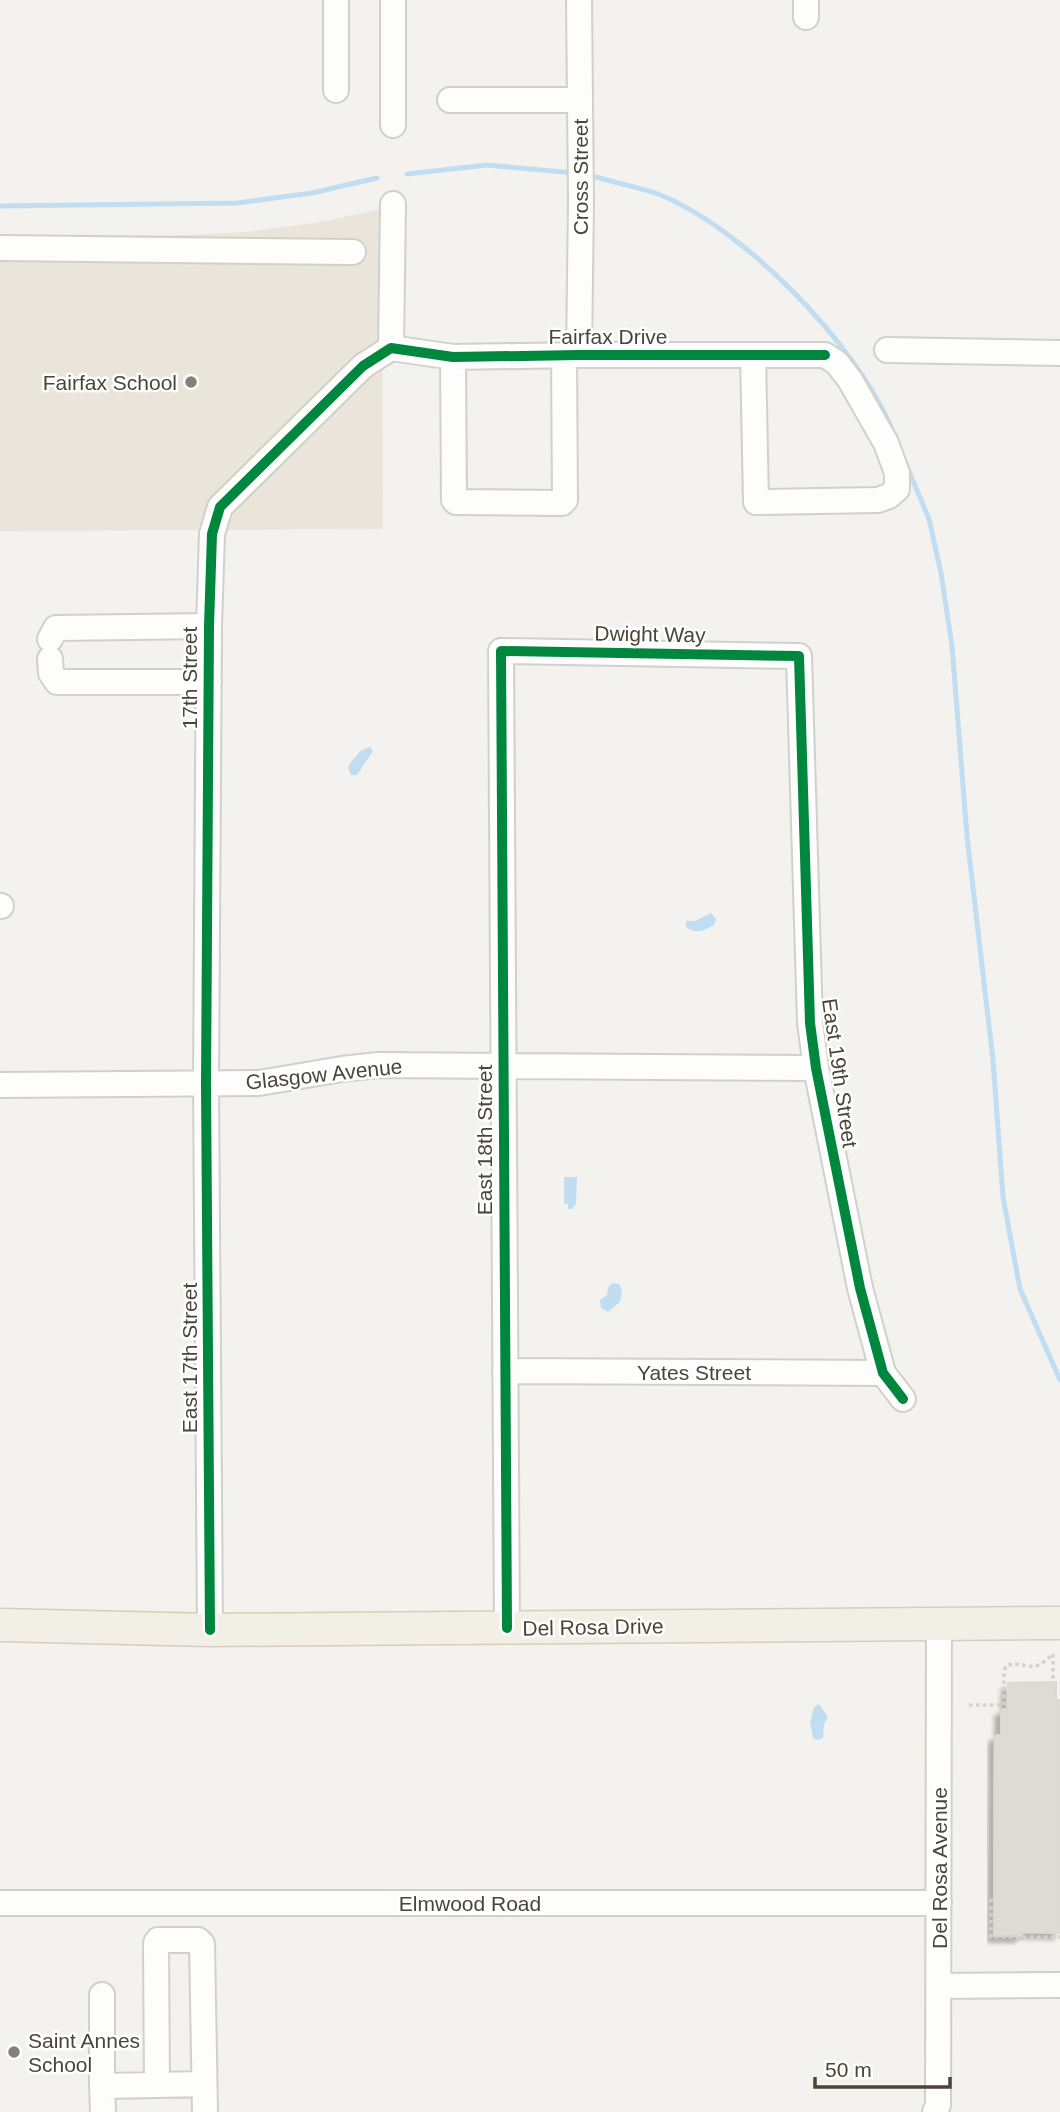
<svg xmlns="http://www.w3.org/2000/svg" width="1060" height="2112" font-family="Arial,sans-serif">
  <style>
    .education { fill: #eae5da }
    .water { fill: #c0ddf1 }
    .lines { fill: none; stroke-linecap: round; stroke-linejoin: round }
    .stream { stroke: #c0ddf1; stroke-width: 5 }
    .building { fill: #dedbd6; stroke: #dcd9d4; stroke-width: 2; filter: url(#shadow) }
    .minor-casing { stroke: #d2d0cb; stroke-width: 28 }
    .major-casing { stroke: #d6cebb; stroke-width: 35 }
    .path { stroke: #d3d2cc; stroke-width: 3.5; stroke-dasharray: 3.5 3.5; stroke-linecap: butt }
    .minor { stroke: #fdfdfc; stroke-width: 24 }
    .major { stroke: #f2efe6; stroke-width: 32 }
    .cycleway-casing { stroke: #fff; stroke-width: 15 }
    .cycleway { stroke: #00873e; stroke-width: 10 }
    .poi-dot { fill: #868178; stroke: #fff; stroke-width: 2.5 }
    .labels { text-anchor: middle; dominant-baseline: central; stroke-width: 5; stroke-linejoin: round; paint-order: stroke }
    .street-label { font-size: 21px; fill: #4b4439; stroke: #fff }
    .poi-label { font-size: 21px; fill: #4b4439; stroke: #fff; text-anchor: end }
  </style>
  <defs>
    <filter id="shadow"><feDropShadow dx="-6" dy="6" stdDeviation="2" flood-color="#0004"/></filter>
  </defs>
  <rect width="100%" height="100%" fill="#f4f2ee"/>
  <path class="education" d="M382,209L383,529L0,531V236L184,235L245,232L320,222Z"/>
  <path class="water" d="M370,747L373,751L357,775H351L348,768C350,761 356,758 360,751Z
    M711,913L716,919L714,925C705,930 696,935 686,927V921H695Z
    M564,1177H577L576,1205L574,1206L573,1209H568V1204L564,1203Z
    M612,1283L619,1284L622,1290L620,1302L608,1312L601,1308L600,1300L607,1295L608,1288Z
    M819,1704L828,1717L824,1724L823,1738L817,1740L813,1738L810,1722L814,1707Z"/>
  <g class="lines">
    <path class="stream" d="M407,174L487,165L574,173
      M596,177C616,183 638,187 658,194C744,228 856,344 892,429
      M0,206L237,203L312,193L377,178
      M906,464L929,519L941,573L952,646L967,836L993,1060L1003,1197L1020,1289L1060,1380"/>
  </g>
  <path class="building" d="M1056,1682V1700H1060V1933L1021,1932L1022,1936H994L995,1736L1001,1735V1710L1007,1709L1008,1683Z"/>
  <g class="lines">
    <g class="minor-casing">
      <path id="minor" d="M336,0V90
        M579,0L581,201L579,355
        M806,0V17
        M450,100H579
        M393,125V0
        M0,248L353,252
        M391,348L453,357L579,355H825L837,363L850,380L886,443L897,473V489L889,496L878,500L756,502L753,355
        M391,348L393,204
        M887,350L1060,353
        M453,357L454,500L456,502L562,503L565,500L564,355
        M50,639L56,628L209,626
        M50,659L51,673L57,682H209
        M0,906H1
        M0,1085L259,1083L342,1069L378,1065L816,1068
        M505,1371L883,1373
        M507,1628L501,651L799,656L810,1023L816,1068L860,1288L883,1373L903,1399
        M210,1630L206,1084L209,626L212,534L220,507L363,366L391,348
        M0,1903H939
        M939,1986L1060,1985
        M102,1995V2086
        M157,2085L204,2084
        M103,2112L102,2086L157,2085L156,1943L158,1940H198L202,1944L205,2112
        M935,2112L938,2105L939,1624"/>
    </g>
    <g class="major-casing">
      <path id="major" d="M0,1625L210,1630L1060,1623"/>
    </g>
    <path class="path" d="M1053,1654V1682
      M969,1705H1004V1670L1007,1665C1031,1661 1030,1676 1053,1654
      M991,1899V1937H1060"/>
    <use href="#minor" class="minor"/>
    <use href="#major" class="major"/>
    <g class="cycleway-casing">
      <path id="cycleway" d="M507,1628L501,651L799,656L810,1023L816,1068L860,1288L883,1373L903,1399
        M210,1630L206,1084L209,626L212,534L220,507L363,366L391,348L453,357L579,355H825"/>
    </g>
    <use href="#cycleway" class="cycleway"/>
  </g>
  <g class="poi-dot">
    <circle cx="191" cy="382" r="7"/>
    <circle cx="14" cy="2052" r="7"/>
  </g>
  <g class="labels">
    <g class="street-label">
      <text transform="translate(580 177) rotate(-90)">Cross Street</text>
      <text x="608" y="336">Fairfax Drive</text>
      <text transform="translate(650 634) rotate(1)">Dwight Way</text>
      <text transform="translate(189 678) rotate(-90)">17th Street</text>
      <text transform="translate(840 1073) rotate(82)">East 19th Street</text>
      <text transform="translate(324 1074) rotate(-6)">Glasgow Avenue</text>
      <text transform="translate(484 1140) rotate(-90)">East 18th Street</text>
      <text transform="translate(189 1358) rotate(-90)">East 17th Street</text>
      <text x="694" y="1372">Yates Street</text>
      <text transform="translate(593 1627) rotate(-1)">Del Rosa Drive</text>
      <text transform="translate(939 1868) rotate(-90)">Del Rosa Avenue</text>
      <text x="470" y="1903">Elmwood Road</text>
    </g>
    <g class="poi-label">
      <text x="177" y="382">Fairfax School</text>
      <text x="28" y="2040" text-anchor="start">Saint Annes<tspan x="28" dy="24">School</tspan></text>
    </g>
  </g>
  <path d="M815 2077v10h135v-10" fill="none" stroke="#4b4439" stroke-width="3.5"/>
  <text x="825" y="2077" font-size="21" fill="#4b4439" stroke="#ffffff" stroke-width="5" paint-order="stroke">50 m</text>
</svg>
